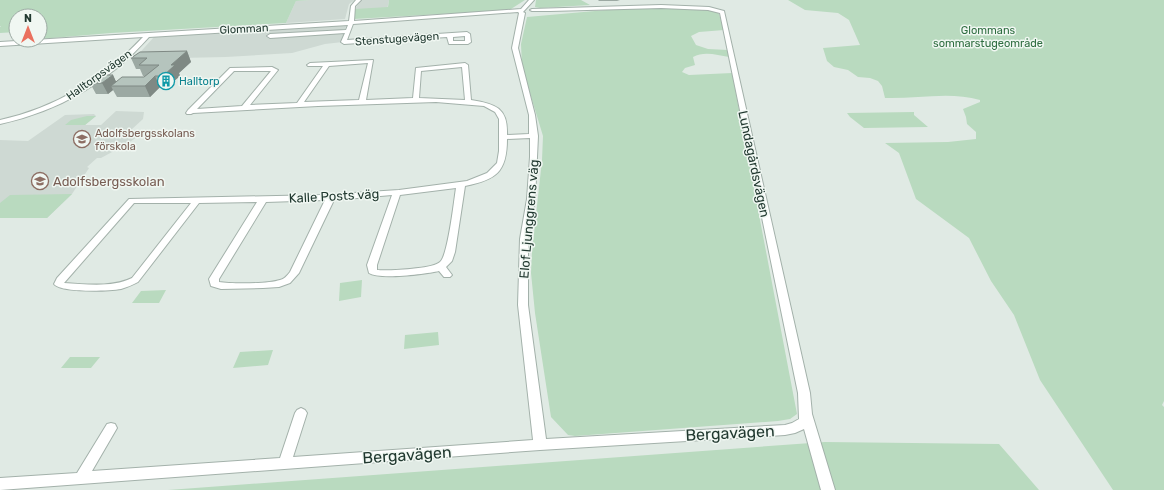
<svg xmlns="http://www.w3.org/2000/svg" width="1164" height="490" font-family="Rubik,sans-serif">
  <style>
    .built { fill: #ced9d3 }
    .green { fill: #b9dabf }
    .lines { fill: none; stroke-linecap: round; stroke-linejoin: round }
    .minor-casing { stroke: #a3b1aa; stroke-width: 2 }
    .minor { fill: #fff; fill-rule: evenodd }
    .wall { fill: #9ca9a3 }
    .shaded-wall { fill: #7f8984 }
    .building { fill: #b5c4bd; stroke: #7f8984 }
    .labels { text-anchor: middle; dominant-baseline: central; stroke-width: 3; stroke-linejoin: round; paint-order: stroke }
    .far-street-label { font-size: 11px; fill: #213930; stroke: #f0f7f2 }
    .far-park-label { font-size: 11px; fill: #2e6d40; stroke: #f0f7f2 }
    .far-culture-label { font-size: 11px; fill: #0d838f; stroke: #f0f7f2; text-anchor: start }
    .far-education-label { font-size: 11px; fill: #785e54; stroke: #f0f7f2; text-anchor: start }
    .street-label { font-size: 13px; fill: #213930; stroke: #f0f7f2 }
    .education-label { font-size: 13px; fill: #785e54; stroke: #f0f7f2; text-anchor: start }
    .near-street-label { font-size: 16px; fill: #213930; stroke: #f0f7f2 }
  </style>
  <rect width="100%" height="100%" fill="#e0eae4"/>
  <path class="built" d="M310,0H355L349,4L345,19L286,23L296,1Z
    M361,0H389L387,10L355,17V9Z
    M346,25L343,42L325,44L292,53L226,57L134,59L154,37Z
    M116,111L144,112L143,119L131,130L144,132L127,144L101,158H97L87,167L89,168L72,194L47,218H0V140L28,141L65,115L94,114L96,116L85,125H101Z"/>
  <path class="green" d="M0,0H310L296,1L286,23L111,33L40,39V16H16V32L0,33V27L1,26H0Z
    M389,0H525L511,9L494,11L354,19L355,9L388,7Z
    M536,0H581L590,5L540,8L535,7Z
    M788,0H1164V401L1162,405L1164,407V490H1113L1040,380L1014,315L991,281L969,238L916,199L899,153L885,143L948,142L976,139V132L967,124L966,117L963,109L980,102V100C950,91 916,99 885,98L882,86L878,81L870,78L858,77L848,70L834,67L827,61L823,48L860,45L849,20L838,13L805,10Z
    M688,6L715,11L719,14L724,30L699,32L691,36L696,45L708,49L728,50L729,57C717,55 704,51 693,57L695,65L685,68L682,72L689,75L732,73L797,414L790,419L778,421L575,436L568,435L551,417L535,313L531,273L532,252L542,160L543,136L522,67L521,44L527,17L640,7Z
    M914,112V115L928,127L864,128L850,117L847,113Z
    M87,116H96L85,125H65L71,120Z
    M72,194L47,218H0V203L10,195Z
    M362,280L361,297L339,301L340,283Z
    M166,290L159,303H132L141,291Z
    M438,332L439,345L404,349L405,335Z
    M273,350L268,365L233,368L240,352Z
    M70,357H100L91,368H61Z
    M825,442L999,444L1039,490H168Z"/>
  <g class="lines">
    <g class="minor-casing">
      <path id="minor" d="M356,0H361L355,6L354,21L521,9L529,0H534L523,12L525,13L518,48L535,115L538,136L535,199L528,239V305L546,439L785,425L792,423L799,419L798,393L720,13L708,10L661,8L550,11H532L530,10L532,9L661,5L709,7L724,11L810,393L812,414L835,490H821L804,429L795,433L785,435L540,450L0,490V478L77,473L107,424L111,423L115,424L117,428L92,471L280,458L295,413L297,410L301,408L305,410L307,413L293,457L533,440L518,305L520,239L527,199L530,157V138L507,139C507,172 496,180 465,186L455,252L452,261L446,267L452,275L450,277H444L439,271C426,274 379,280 369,273L367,265L392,195L334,200L299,273L290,283L279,287L263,288L221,289L211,286L209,279L257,202L199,203L138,282C133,285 127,287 121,289C109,291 61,293 54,284L57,278L129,199L322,195L399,190L467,181L487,173L497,163L499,151V119L495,112L484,106L436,102L318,106L193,113L191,114H187L186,113L188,110L230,68L272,67L278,70L250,105L297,103L323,66H308L307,65L310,63L373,60L366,100L413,98L416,68L465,63L468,65L471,100C496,104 508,108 507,135L529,134V115L512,48L519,13L518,12L353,24L347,40L467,32L470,34L471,42L468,44H449L447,37L344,44L341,42L345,33L270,38L267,36L270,34L346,30L348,25L149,37C109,82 59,111 0,124V120C55,108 105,78 143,37L0,46V42L349,21L351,6ZM465,36V41H453V37ZM368,63L359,100L304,102L329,66ZM462,67L465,100L419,98L421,71ZM234,71H271L242,106L197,109ZM456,188C454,200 448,256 440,262C433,269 388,271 377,270V265L400,195ZM325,200L290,272C287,276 284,279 280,280C268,284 231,284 219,282V279L266,202ZM134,203H191L132,278C112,288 85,284 64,283Z"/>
    </g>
    <use href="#minor" class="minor"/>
  </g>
  <path class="wall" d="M598,0H620L617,1H599Z
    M187,51L191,62L179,73L180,76L167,87H160L150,97H117L113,90L108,94H96L90,83L113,75L116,82L144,77L146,76H143L140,69H136L131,58Z"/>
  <path class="shaded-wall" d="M187,51L191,62L179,73L180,76L167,87L163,76L171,65Z
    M113,75L118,86H111L113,90L108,94L102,83Z
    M155,76L160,87L150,97L145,86Z"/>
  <path class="building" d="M187,51L171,65H175L163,76H155L145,86H111L122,77H144L159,65H139L147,58H131L140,52Z
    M101,75H113L102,83H90Z"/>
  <defs>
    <g id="building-ring" transform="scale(0.9)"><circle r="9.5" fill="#f0f7f2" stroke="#0f9aa8" stroke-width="1.5"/><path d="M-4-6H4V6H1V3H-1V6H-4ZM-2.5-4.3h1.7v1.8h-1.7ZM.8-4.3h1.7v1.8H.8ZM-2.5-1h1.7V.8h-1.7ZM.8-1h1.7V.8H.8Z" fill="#0f9aa8"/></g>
    <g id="school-ring" transform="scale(0.9)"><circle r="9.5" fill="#f0f7f2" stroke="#8d6e63" stroke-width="1.5"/><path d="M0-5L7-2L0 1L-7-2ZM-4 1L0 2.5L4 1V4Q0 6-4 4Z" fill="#8d6e63"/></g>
  </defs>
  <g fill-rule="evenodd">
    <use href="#building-ring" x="166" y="81"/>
    <use href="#school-ring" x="82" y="139"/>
    <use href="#school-ring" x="40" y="181"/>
  </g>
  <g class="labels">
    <g class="far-street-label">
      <text transform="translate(244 29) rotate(-3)">Glomman</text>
      <text transform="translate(397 39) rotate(-4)">Stenstugevägen</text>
      <text transform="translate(99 75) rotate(-36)">Halltorpsvägen</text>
    </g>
    <g class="far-park-label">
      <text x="988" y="30">Glommans<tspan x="988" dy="13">sommarstugeområde</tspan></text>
    </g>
    <g class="far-culture-label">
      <text x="179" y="81">Halltorp</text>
    </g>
    <g class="far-education-label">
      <text x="95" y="133">Adolfsbergsskolans<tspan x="95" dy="13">förskola</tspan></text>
    </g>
    <g class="street-label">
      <text transform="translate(754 164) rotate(78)">Lundagårdsvägen</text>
      <text transform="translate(334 196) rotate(-3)">Kalle Posts väg</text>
      <text transform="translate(529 219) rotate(-85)">Elof Ljunggrens väg</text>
    </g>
    <g class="education-label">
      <text x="53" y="181">Adolfsbergsskolan</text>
    </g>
    <g class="near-street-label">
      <text transform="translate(730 433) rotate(-3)">Bergavägen</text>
      <text transform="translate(407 455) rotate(-4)">Bergavägen</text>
    </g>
  </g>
  <g transform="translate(28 28)"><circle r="19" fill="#f0f7f2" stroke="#9daba4"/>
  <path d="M0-3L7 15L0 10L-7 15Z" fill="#ea705e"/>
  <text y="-6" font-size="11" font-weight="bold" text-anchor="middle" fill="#213930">N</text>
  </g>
</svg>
